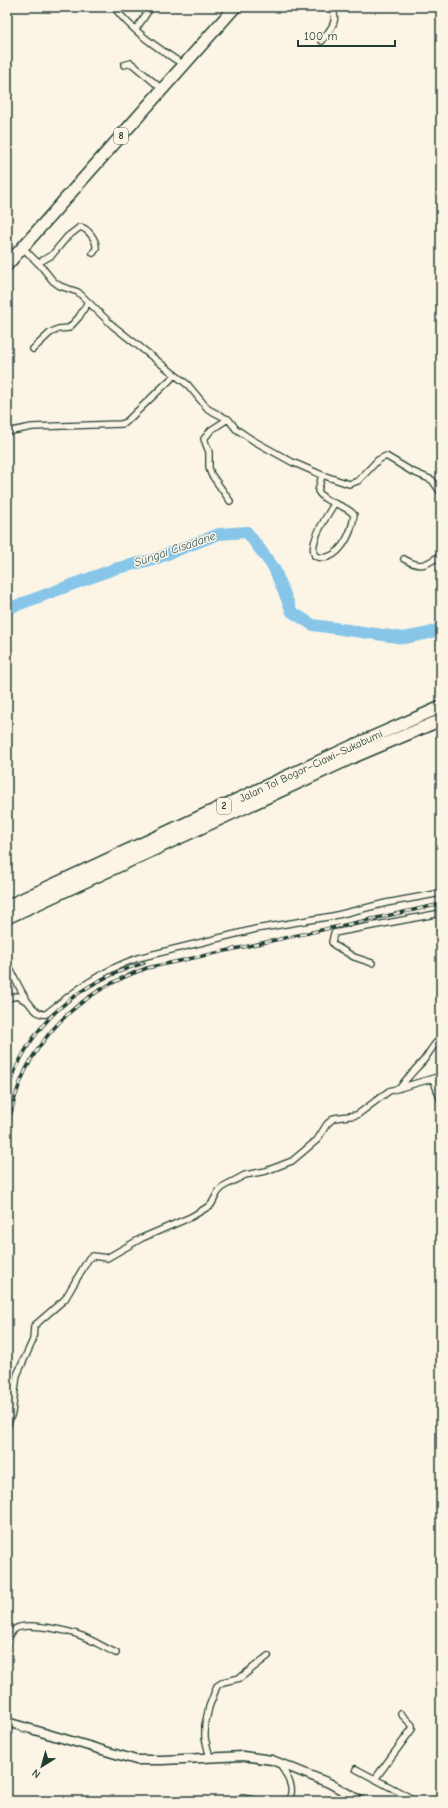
<svg xmlns="http://www.w3.org/2000/svg" width="448" height="1808" font-family="'Comic Neue',sans-serif">
  <style>
    .lines { fill: none; stroke-linecap: round; stroke-linejoin: round }
    .river { stroke: #88c6e9; stroke-width: 12 }
    .street-casing { stroke: #1f3d34; stroke-width: 8 }
    .secondary-casing { stroke: #1f3d34; stroke-width: 11 }
    .highway-casing { stroke: #1f3d34; stroke-width: 14 }
    .street { stroke: #fcf5e5; stroke-width: 5.5 }
    .secondary { stroke: #fcf5e5; stroke-width: 8 }
    .highway { stroke: #fcf5e5; stroke-width: 11 }
    .rail-casing { stroke: #1f3d34; stroke-width: 3.5 }
    .rail { stroke: #fcf5e5; stroke-width: 2; stroke-dasharray: 6; stroke-linecap: butt }
    .labels { text-anchor: middle; dominant-baseline: central; stroke-width: 3; stroke-linejoin: round; paint-order: stroke }
    .shield { fill: #fcf5e5; stroke: #617469; stroke-width: 1 }
    .shield-label { font-size: 10px; font-weight: bold; fill: #1f3d34 }
    .street-label { font-size: 11px; fill: #1f3d34; stroke: #fcf5e5 }
    .water-label { font-size: 12px; font-style: italic; fill: #345858; stroke: #fcf5e5 }
  </style>
  <rect width="100%" height="100%" fill="#fcf5e5"/>
  <filter id="ink" filterUnits="userSpaceOnUse"><feTurbulence type="fractalNoise" baseFrequency=".025" numOctaves="2"/><feDisplacementMap in="SourceGraphic" scale="8" xChannelSelector="R" yChannelSelector="G"/><feConvolveMatrix kernelMatrix="1 2 1 2 8 2 1 2 1" color-interpolation-filters="sRGB"/></filter>
  <g filter="url(#ink)">
    <g class="lines">
      <path class="river" d="M7,609L114,569L155,559L219,534L247,532L274,568L292,612L313,625L404,638L429,633L441,628"/>
      <g class="street-casing">
        <path id="street" d="M114,7C132,31 159,49 184,65
          M136,29L151,7
          M322,41C330,29 340,21 331,7
          M124,65L131,63L162,89
          M23,248L41,266L53,281L60,286L78,292L112,325L188,385L208,409L229,420L236,429L254,441L292,462L322,475L349,484L358,481L378,460L386,456L411,471L432,480L441,493
          M38,263L52,255L67,237L80,227C89,229 97,241 96,249L93,253
          M33,349L50,333L58,329L69,328L79,317L88,302
          M228,419L211,430L204,439L209,452V468L211,474L230,501
          M7,432L32,427L121,424L125,423L175,375
          M322,475L318,491C326,505 345,503 354,515C352,533 338,565 315,556C308,543 327,516 334,504
          M404,559C421,569 426,565 441,555
          M372,963L354,957L334,945L332,942L334,933L441,913
          M8,965C15,977 30,1017 46,1014C75,991 102,970 138,958L256,929L333,916L386,903L441,893
          M7,998L18,996L26,1001
          M433,1079L441,1101
          M400,1088C407,1077 415,1070 423,1061C429,1054 433,1044 441,1038
          M7,1426L12,1413L17,1375L33,1340L34,1326L65,1299L89,1258L93,1256L107,1258L142,1238L191,1217L211,1205L218,1192L224,1186L245,1175L266,1171L292,1161L317,1140L327,1124L334,1118L357,1115L389,1091L441,1076
          M7,1643C9,1638 10,1632 15,1629C27,1621 69,1631 82,1636C94,1641 105,1648 116,1653
          M210,1758L205,1738V1725L209,1707L217,1686L223,1682L240,1678L268,1656
          M280,1763C285,1774 298,1790 287,1801
          M356,1769L407,1796L412,1801
          M375,1779L412,1729V1725L401,1714
          M231,1801L242,1798L260,1801"/>
      </g>
      <g class="secondary-casing">
        <path id="secondary" d="M7,1722L136,1760H163L243,1756L272,1760L329,1783L361,1801"/>
      </g>
      <g class="highway-casing">
        <path id="highway" d="M7,265L235,7
          M7,906L352,746L441,707
          M7,918L356,756L441,720"/>
      </g>
      <use href="#street" class="street"/>
      <use href="#secondary" class="secondary"/>
      <use href="#highway" class="highway"/>
      <g class="rail-casing">
        <path id="rail" d="M7,1091C30,1023 76,983 144,963
          M7,1144C12,1057 67,996 147,968L441,904
          M7,1149V1370"/>
      </g>
      <use href="#rail" class="rail"/>
    </g>
  </g>
  <g class="labels">
    <g class="shield">
      <rect x="114" y="128" width="14" height="16" rx="3"/>
      <rect x="217" y="798" width="14" height="16" rx="3"/>
    </g>
    <g class="shield-label">
      <text x="121" y="136">8</text>
      <text x="224" y="806">2</text>
    </g>
    <g class="street-label">
      <text transform="translate(311 766) rotate(-25)">Jalan Tol Bogor–Ciawi–Sukabumi</text>
    </g>
    <g class="water-label">
      <text transform="translate(175 549) rotate(-19)">Sungai Cisadane</text>
    </g>
  </g>
  <rect width="448" height="1808" fill="none" stroke="#fcf5e5" stroke-width="24"/>
  <rect x="12" y="12" width="424" height="1784" fill="none" stroke="#1f3d34" stroke-width="1.5" filter="url(#ink)"/>
  <g transform="translate(42 1766) rotate(217)" stroke="#fcf5e5" stroke-width="3" paint-order="stroke">
  <path d="M0-3L7 15L0 10L-7 15Z" fill="#1f3d34"/>
  <text y="-6" font-size="11" font-weight="bold" text-anchor="middle" fill="#1f3d34">N</text>
  </g>
  <path d="M298 40v6h97v-6" fill="none" stroke="#1f3d34" stroke-width="2"/>
  <text x="304" y="40" font-size="12" fill="#1f3d34" stroke="#fcf5e5" stroke-width="3" paint-order="stroke">100 m</text>
</svg>
